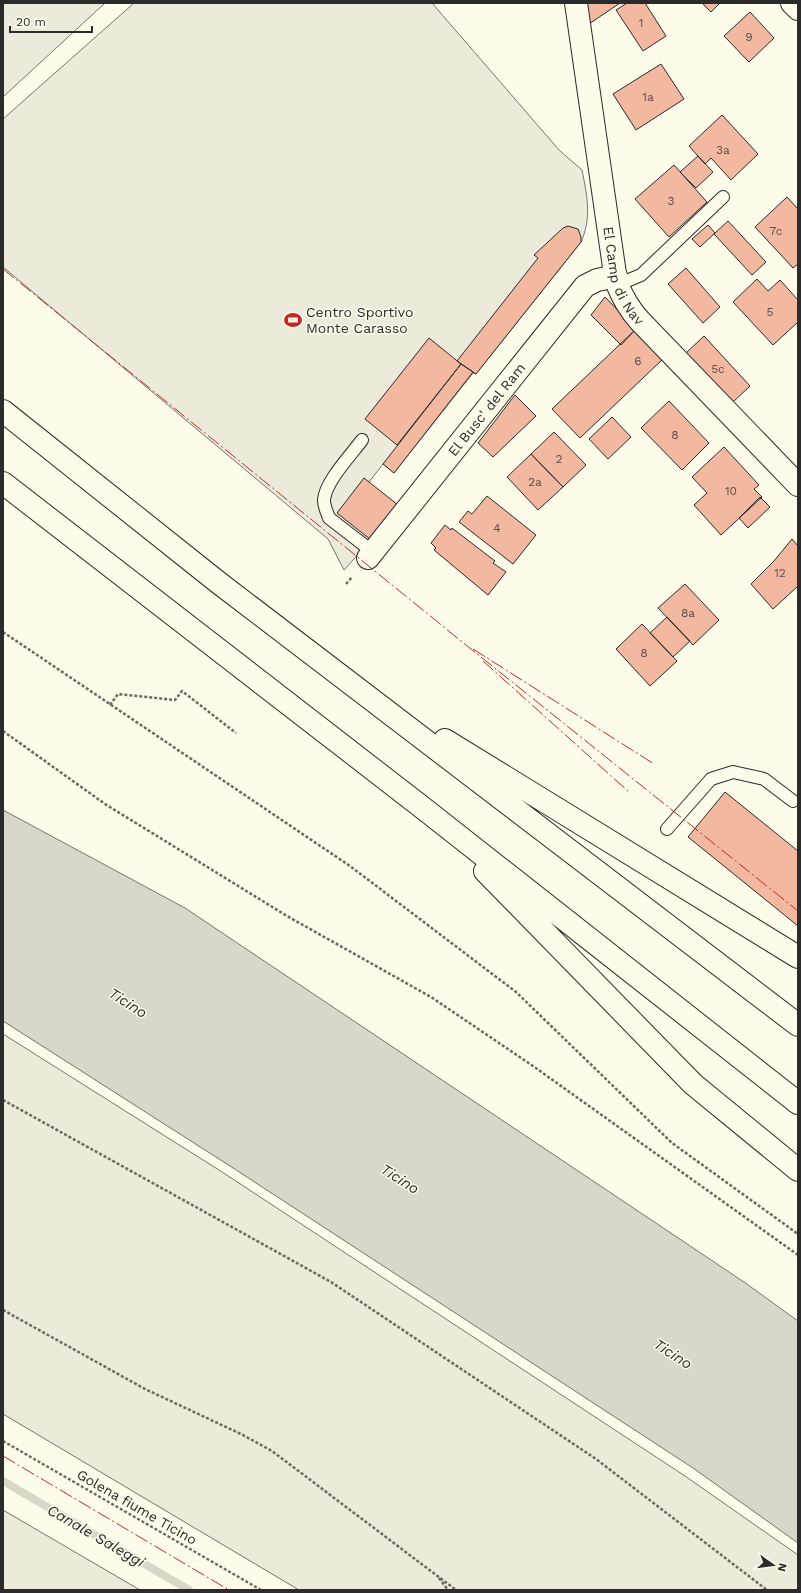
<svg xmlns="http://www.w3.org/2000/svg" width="801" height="1593" font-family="'Work Sans',sans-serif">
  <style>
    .green { fill: #ecebdb; stroke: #74746e }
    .water { fill: #d8d7c9; stroke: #74746e }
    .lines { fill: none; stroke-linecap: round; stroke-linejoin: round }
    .stream { stroke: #d8d7c9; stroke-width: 8 }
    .building { fill: #f2b8a0; stroke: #2b2b2b }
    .service-casing { stroke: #2b2b2b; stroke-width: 14 }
    .minor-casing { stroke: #2b2b2b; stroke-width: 24 }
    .motorway-casing { stroke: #2b2b2b; stroke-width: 24 }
    .path { stroke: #6a6964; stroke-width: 2.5; stroke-dasharray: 3 2; stroke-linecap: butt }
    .service { stroke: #fdfbea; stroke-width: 12 }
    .minor { stroke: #fdfbea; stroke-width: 22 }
    .motorway { stroke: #fdfbea; stroke-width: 22 }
    .power { stroke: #c62828; stroke-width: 1; stroke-dasharray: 14 3 2 3; stroke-linecap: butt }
    .labels { text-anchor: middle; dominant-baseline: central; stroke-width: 3; stroke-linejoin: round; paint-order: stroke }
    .number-label { font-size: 12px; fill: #5d4e48 }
    .street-label { font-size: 14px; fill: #2b2b2b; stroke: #fdfbea }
    .poi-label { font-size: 14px; fill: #2b2b2b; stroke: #fdfbea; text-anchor: start }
    .water-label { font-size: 15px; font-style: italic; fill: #2b2b2b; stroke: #fdfbea }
  </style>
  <rect width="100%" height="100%" fill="#fdfbea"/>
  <path class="green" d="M3,3H105L3,97Z
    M134,3H432L559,150L582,170C587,195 592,218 581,242L476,374L473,373L394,473L383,464L369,482L371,540L344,570L328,539L3,267V119Z
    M3,1034L219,1170L685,1476L798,1555V1590H299L3,1414Z
    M3,1510L140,1590H3Z"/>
  <path class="water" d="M3,810L185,908L744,1282L798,1321V1543L693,1468L230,1166L3,1021Z"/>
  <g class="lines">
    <path class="stream" d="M3,1481L189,1590"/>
  </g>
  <path class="building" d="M582,3H620L586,26Z
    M627,3H645L666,36L643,51L616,10Z
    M702,3H720L711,12Z
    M750,12L774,38L749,62L724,36Z
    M661,64L684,99L636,130L613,94Z
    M722,115L758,154L731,180L711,158L705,164L689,146Z
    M698,156L713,172L696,188L680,172Z
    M674,165L707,202L669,237L635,199Z
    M787,197L798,209V264L793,268L755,227Z
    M728,221L766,262L752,275L714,234Z
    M708,225L715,233L700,247L692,239Z
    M568,226L578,229L581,237V242L476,374L457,361L538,258L534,255L563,228Z
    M686,268L720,307L703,323L668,284Z
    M757,279L768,291L780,280L798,300V322L773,345L733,302Z
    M605,297L636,329L621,345L591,315Z
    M636,329L664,358L580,438L552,409Z
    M704,336L750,386L733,402L686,353Z
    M429,338L461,364L397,445L365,419Z
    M461,364L473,372L394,473L383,464Z
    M515,395L536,416L493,457L478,443Z
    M669,401L709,443L682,470L641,428Z
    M612,417L631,437L608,459L589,439Z
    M554,432L586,465L563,487L531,454Z
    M724,447L759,485L754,489L762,497L721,535L694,505L707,493L692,477Z
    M531,454L563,487L538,510L507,477Z
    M364,478L398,505L371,540L337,513Z
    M487,496L536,535L513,564L459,522L468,511L472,514Z
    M760,497L770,507L748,528L739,518Z
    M445,525L451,530L452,528L495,561L493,563L506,572L488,595L434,550L436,548L431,543Z
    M792,539L798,546V586L773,609L751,584L774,561Z
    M685,584L719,620L693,645L658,608Z
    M667,617L690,641L673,657L650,633Z
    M642,624L677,661L650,686L616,649Z
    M725,792L798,851V926L688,837Z"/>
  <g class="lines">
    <g class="service-casing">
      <path id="service" d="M616,281L629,280L641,275L723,197
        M362,440C351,455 325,482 324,500C324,507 327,512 329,518L373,552
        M667,829L711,779L733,772L764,779L793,801"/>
    </g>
    <g class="minor-casing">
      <g id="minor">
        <path id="s1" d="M576,3L616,281C622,297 628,308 640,321L798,485"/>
        <path d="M792,3L798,9"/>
        <path id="s2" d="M368,558L585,286L597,280L616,276"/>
      </g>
    </g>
    <g class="motorway-casing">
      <path id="motorway" d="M3,411L219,583L798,1025
        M3,483L423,808L798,1103
        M445,740L798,957
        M485,871L693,1084L798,1170"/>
    </g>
    <path class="path" d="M346,584L352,577
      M3,632L350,866L516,992L672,1143L798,1234
      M110,705L118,694L175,700L182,691L236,733
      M3,731L105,804L287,916L431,997L533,1066L798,1255
      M3,1100L331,1282L596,1459L767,1590
      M3,1310L145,1389L241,1434L272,1451L456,1590
      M3,1441L261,1590
      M439,1578L448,1590"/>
    <use href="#service" class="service"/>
    <use href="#minor" class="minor"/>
    <use href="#motorway" class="motorway"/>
    <path class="power" d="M3,269L461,641L798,911
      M473,649L654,764
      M483,661L629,792
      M3,1456L229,1590"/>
  </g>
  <defs>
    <g id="stadium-bare" transform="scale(1.38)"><path d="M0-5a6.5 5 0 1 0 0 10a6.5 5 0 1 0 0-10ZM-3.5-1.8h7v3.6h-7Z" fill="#c62828" stroke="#fdfbea" stroke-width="2.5" paint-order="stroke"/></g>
  </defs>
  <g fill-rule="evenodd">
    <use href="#stadium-bare" x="293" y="320"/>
  </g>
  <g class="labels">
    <g class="number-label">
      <text x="641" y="23">1</text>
      <text x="749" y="37">9</text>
      <text x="648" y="97">1a</text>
      <text x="723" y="150">3a</text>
      <text x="671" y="201">3</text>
      <text x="776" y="231">7c</text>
      <text x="770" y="312">5</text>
      <text x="638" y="361">6</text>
      <text x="718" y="369">5c</text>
      <text x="675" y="435">8</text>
      <text x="559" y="459">2</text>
      <text x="535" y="482">2a</text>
      <text x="731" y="491">10</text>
      <text x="497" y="528">4</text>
      <text x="780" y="573">12</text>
      <text x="688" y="613">8a</text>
      <text x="644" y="653">8</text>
    </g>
    <g class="street-label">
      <text stroke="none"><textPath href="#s1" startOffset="278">El Camp di Nav</textPath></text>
      <text stroke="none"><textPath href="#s2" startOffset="190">El Busc' del Ram</textPath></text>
      <text transform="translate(137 1507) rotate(30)">Golena fiume Ticino</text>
    </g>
    <g class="poi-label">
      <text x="306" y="312">Centro Sportivo<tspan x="306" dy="16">Monte Carasso</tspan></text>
    </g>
    <g class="water-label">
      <text transform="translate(128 1003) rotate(33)">Ticino</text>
      <text transform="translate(400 1179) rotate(33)">Ticino</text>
      <text transform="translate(673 1354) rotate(33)">Ticino</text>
      <text transform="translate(96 1536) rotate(30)">Canale Saleggi</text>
    </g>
  </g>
  <rect width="801" height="1593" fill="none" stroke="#2b2b2b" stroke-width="8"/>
  <g transform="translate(773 1565) rotate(104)" stroke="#fdfbea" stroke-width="3" paint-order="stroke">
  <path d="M0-3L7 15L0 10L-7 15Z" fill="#2b2b2b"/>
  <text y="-6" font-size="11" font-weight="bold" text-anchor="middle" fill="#2b2b2b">N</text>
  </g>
  <path d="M10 26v6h82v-6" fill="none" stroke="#2b2b2b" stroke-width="2"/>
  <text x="16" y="26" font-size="12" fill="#2b2b2b" stroke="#fdfbea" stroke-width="3" paint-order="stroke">20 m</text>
</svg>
